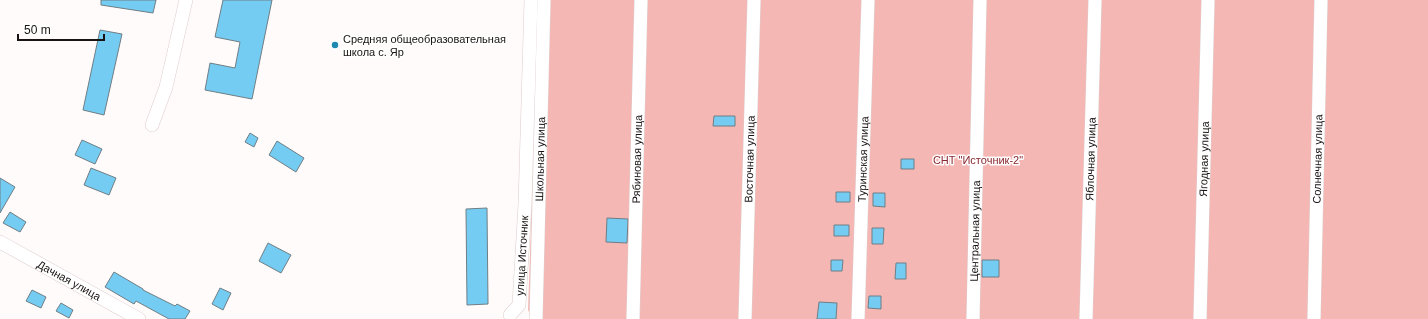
<svg xmlns="http://www.w3.org/2000/svg" width="1428" height="319" font-family="Helvetica,sans-serif">
  <style>
    .green { fill: #f5b7b4 }
    .building { fill: #75ccf2; stroke: #6f7e85 }
    .lines { fill: none; stroke-linecap: round; stroke-linejoin: round }
    .street-casing { stroke: #decccb; stroke-width: 14 }
    .street { stroke: #fff; stroke-width: 13 }
    .poi-dot { fill: #1e89b0; stroke: #fff; stroke-width: 1.5 }
    .labels { text-anchor: middle; dominant-baseline: central; stroke-width: 3; stroke-linejoin: round; paint-order: stroke }
    .poi-label { font-size: 11px; fill: #181212; stroke: #fff; text-anchor: start }
    .street-label { font-size: 11px; fill: #181212; stroke: #fff }
    .park-label { font-size: 11px; fill: #89292f; stroke: #fff }
  </style>
  <rect width="100%" height="100%" fill="#fefbfa"/>
  <path class="green" d="M539,0H1428V319H533L528,310Z"/>
  <path class="building" d="M101,0H156L153,13L101,5Z
    M223,0H272L252,99L205,90L210,63L235,68L240,42L215,37Z
    M100,30L122,34L104,115L83,110Z
    M714,116H735V126H713Z
    M250,133L258,138L254,147L245,142Z
    M82,140L102,149L95,164L75,155Z
    M277,141L304,158L296,172L269,155Z
    M901,159H914V169H901Z
    M91,168L116,178L109,195L84,185Z
    M0,178L15,187L0,213Z
    M836,192H850V202H836Z
    M873,193H885V207L873,206Z
    M487,208L488,304L467,305L466,209Z
    M10,212L26,222L20,232L3,223Z
    M607,218L628,219L627,243L606,242Z
    M834,225H849V236H834Z
    M872,228H884L883,244H872Z
    M268,243L291,255L281,273L259,261Z
    M831,260H843L842,271H831Z
    M982,260H999V277H982Z
    M896,263H906V279H895Z
    M114,272L143,289V290L175,306L177,304L190,311L185,319H169L136,301L134,304L105,287Z
    M220,288L231,293L223,310L212,304Z
    M32,290L46,297L41,308L26,301Z
    M869,296H881V309L868,308Z
    M819,302L837,303L836,319H817Z
    M61,303L73,310L69,318L56,311Z"/>
  <g class="lines">
    <g class="street-casing">
      <g id="street">
        <path d="M152,125L166,87L186,0"/>
        <path id="s1" d="M0,242L139,319"/>
        <path id="s2" d="M510,315L519,305L525,204L531,0"/>
        <path id="s3" d="M536,319L544,0"/>
        <path id="s4" d="M633,319L641,0"/>
        <path id="s5" d="M745,319L754,0"/>
        <path id="s6" d="M858,319L868,0"/>
        <path id="s7" d="M973,319L980,0"/>
        <path id="s8" d="M1086,319L1095,0"/>
        <path id="s9" d="M1200,319L1208,0"/>
        <path id="s10" d="M1314,319L1321,0"/>
      </g>
    </g>
    <use href="#street" class="street"/>
  </g>
  <circle class="poi-dot" cx="335" cy="45" r="4"/>
  <g class="labels">
    <g class="poi-label">
      <text x="343" y="39">Средняя общеобразовательная<tspan x="343" dy="13">школа с. Яр</tspan></text>
    </g>
    <g class="street-label">
      <text stroke="none"><textPath href="#s3" startOffset="160">Школьная улица</textPath></text>
      <text stroke="none"><textPath href="#s4" startOffset="160">Рябиновая улица</textPath></text>
      <text stroke="none"><textPath href="#s5" startOffset="160">Восточная улица</textPath></text>
      <text stroke="none"><textPath href="#s6" startOffset="160">Туринская улица</textPath></text>
      <text stroke="none"><textPath href="#s8" startOffset="160">Яблочная улица</textPath></text>
      <text stroke="none"><textPath href="#s9" startOffset="160">Ягодная улица</textPath></text>
      <text stroke="none"><textPath href="#s10" startOffset="160">Солнечная улица</textPath></text>
      <text stroke="none"><textPath href="#s7" startOffset="88">Центральная улица</textPath></text>
      <text stroke="none"><textPath href="#s2" startOffset="63">улица Источник</textPath></text>
      <text stroke="none"><textPath href="#s1" startOffset="79">Дачная улица</textPath></text>
    </g>
    <g class="park-label">
      <text x="978" y="160">СНТ "Источник-2"</text>
    </g>
  </g>
  <path d="M18 34v6h86v-6" fill="none" stroke="#181212" stroke-width="2"/>
  <text x="24" y="34" font-size="12" fill="#181212" stroke="#ffffff" stroke-width="3" paint-order="stroke">50 m</text>
</svg>
